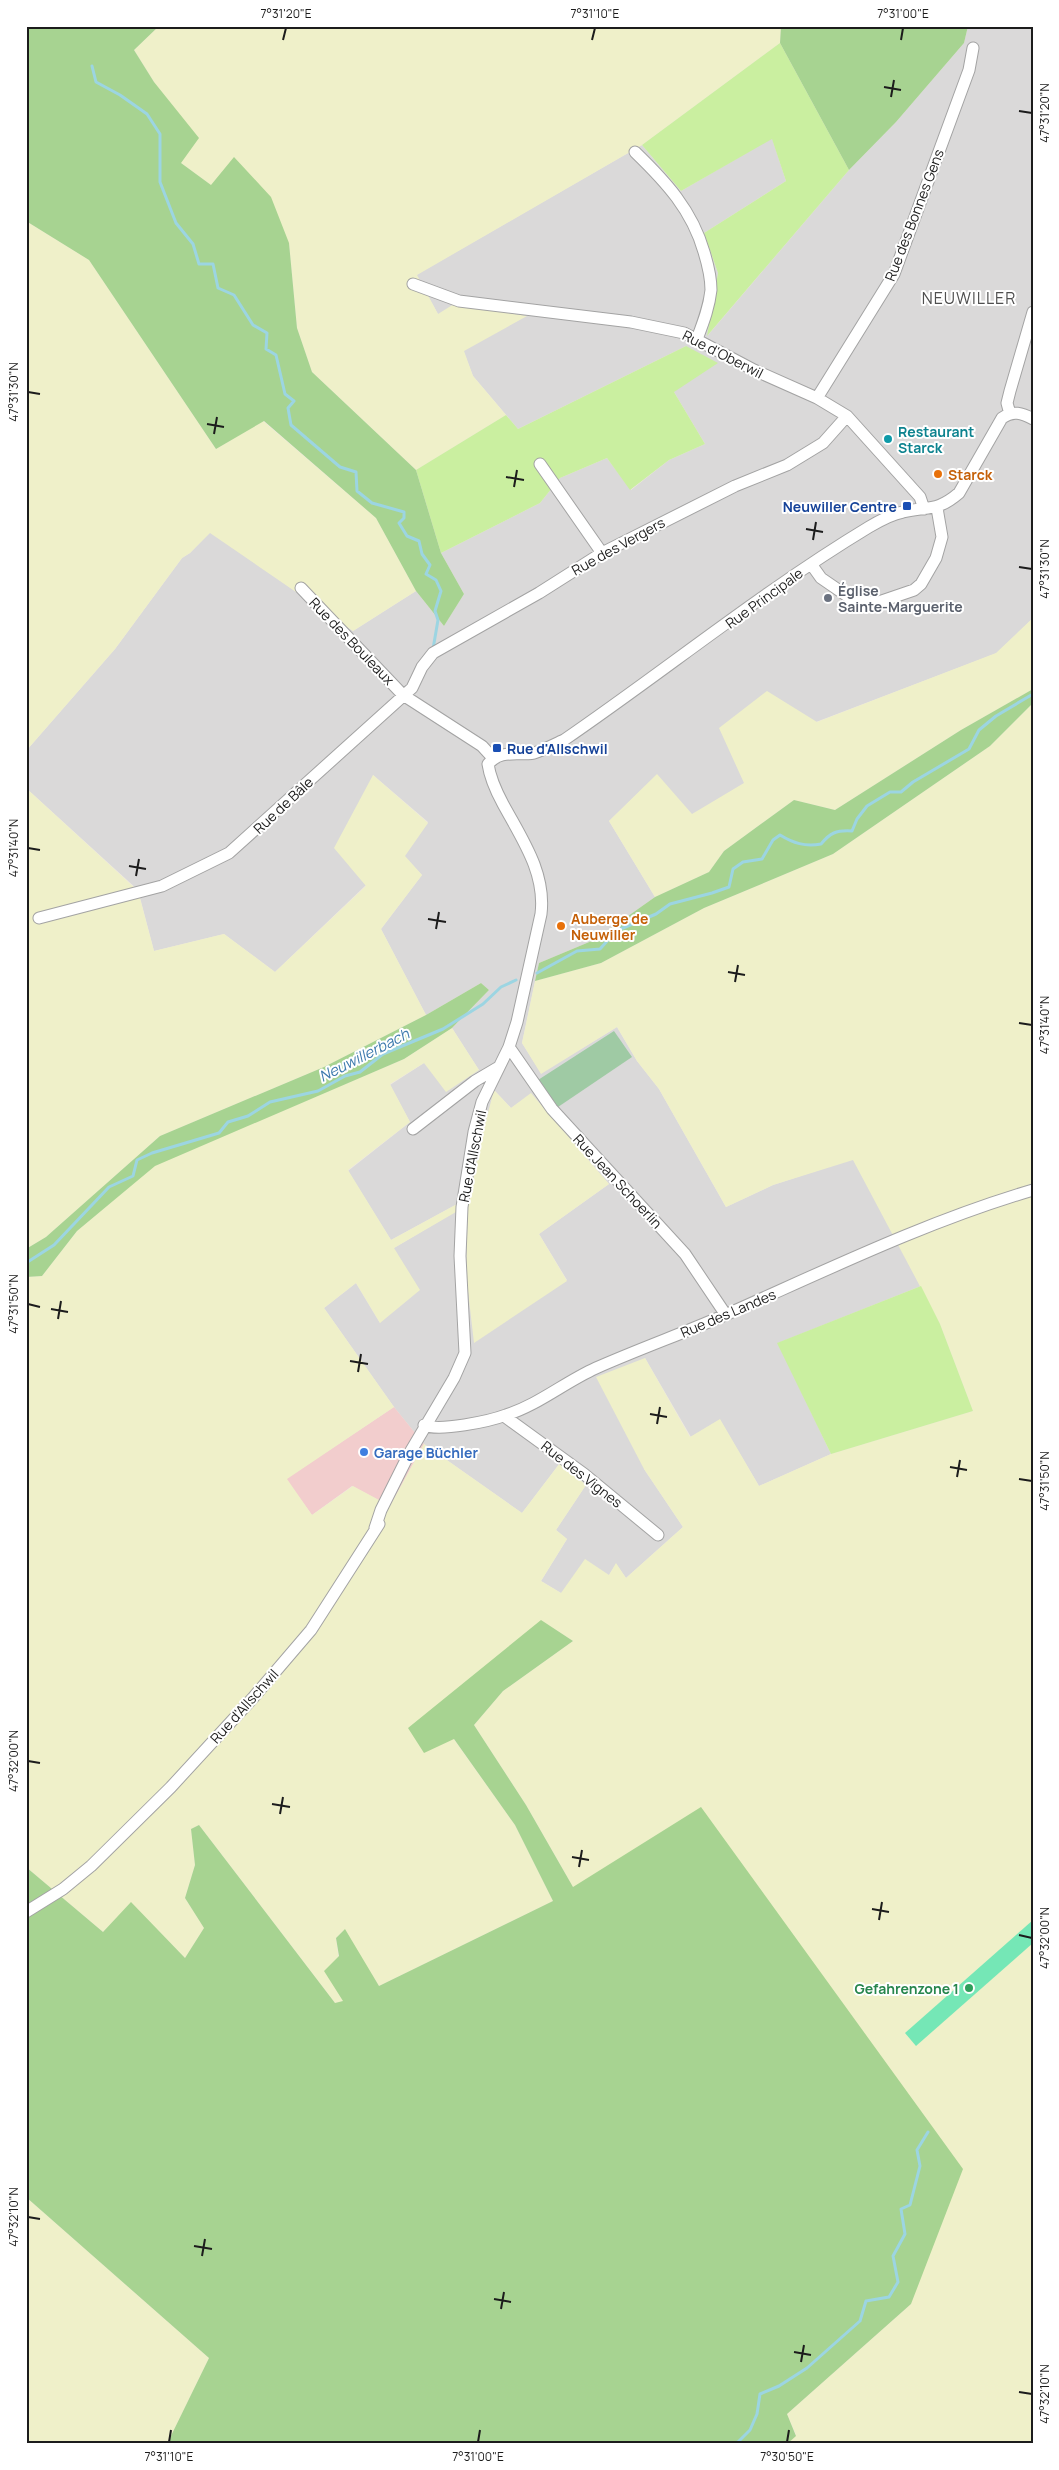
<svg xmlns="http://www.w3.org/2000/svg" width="1059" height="2470" font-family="Manrope,sans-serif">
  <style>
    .residential { fill: #dad9d9 }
    .commercial { fill: #f2cdcd }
    .farmland { fill: #eff0c9 }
    .grass { fill: #caefa0 }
    .forest { fill: #a7d391 }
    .cemetery { fill: #9fcaa4 }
    .pitch { fill: #75e7b6 }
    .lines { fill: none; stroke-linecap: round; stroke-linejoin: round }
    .stream { stroke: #9cd5e2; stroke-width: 3 }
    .minor-casing { stroke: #a3a3a3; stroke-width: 13 }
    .minor { stroke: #fff; stroke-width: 11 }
    .ticks { fill: none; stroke: #1c1c1c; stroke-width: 2 }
    .culture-dot { fill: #0f9aa8; stroke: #fff; stroke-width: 2 }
    .food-dot { fill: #e8710a; stroke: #fff; stroke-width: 2 }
    .transit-dot { fill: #1a4fb4; stroke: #fff; stroke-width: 2 }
    .worship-dot { fill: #6b7280; stroke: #fff; stroke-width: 2 }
    .shop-dot { fill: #3f7fe0; stroke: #fff; stroke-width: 2 }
    .leisure-dot { fill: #2e9e5b; stroke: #fff; stroke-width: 2 }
    .labels { text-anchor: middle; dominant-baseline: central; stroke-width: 4; stroke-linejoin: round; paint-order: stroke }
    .street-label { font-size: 14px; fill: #1c1c1c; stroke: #fff }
    .culture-label { font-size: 14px; font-weight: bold; fill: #0d838f; stroke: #fff; text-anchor: start }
    .food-label { font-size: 14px; font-weight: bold; fill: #c56008; stroke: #fff; text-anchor: start }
    .transit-label { font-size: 14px; font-weight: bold; fill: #164399; stroke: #fff; text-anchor: end }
    .worship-label { font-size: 14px; font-weight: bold; fill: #5b616d; stroke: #fff; text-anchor: start }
    .shop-label { font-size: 14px; font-weight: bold; fill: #366cbe; stroke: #fff; text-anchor: start }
    .leisure-label { font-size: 14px; font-weight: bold; fill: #27864d; stroke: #fff; text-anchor: end }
    .water-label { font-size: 15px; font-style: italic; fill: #3d7aad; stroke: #fff }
    .quarter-label { font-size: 16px; letter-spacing: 1px; fill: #4f4f4f; stroke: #fff }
    .neatline { fill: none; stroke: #1c1c1c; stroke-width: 2 }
    .ticks-label { font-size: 12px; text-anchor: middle; fill: #1c1c1c }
  </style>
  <rect width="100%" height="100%" fill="#efe9e0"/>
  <path class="residential" d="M968,26H1033V618L997,653L816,722L745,783L692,815L657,775L609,821L655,897L594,940L539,963L522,1043L541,1073L617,1027L637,1061L659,1089L726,1207L773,1185L853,1159L921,1286L778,1343L831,1454L759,1486L720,1420L691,1437L645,1358L644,1469L683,1527L626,1578L616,1564L609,1575L561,1593L541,1581L567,1539L556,1530L586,1485L560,1463L522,1513L424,1444L394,1407L324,1308L356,1283L380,1323L394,1248L468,1204L466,1274L567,1280L539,1234L609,1184L531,1094L511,1108L495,1091L481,1139L470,1197L391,1240L348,1171L410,1122L390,1085L424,1063L479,1070L452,1028L489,990L481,983L426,1015L381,929L422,875L404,856L428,822L373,775L366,885L275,972L224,934L154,951L138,890L26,788V751L115,649L182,558L190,553L210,532L353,631L416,591L444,626L464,594L441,553L540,503L560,478L607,458L631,490L669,460L705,444L674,392L686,346L518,429L473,376L463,350L526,316L438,314L416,275L642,145L681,191L772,138L786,181L704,233L718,273L708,335L849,170L896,122L964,43Z"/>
  <path class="commercial" d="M394,1407L424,1444L390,1506L352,1486L312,1515L286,1479Z"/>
  <path class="farmland" d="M159,26H781L780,43L642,145L417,275L438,314L454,304L527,316L464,351L473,376L506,415L416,470L312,372L297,328L289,243L181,163L154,82L134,50Z
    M26,221L89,260L216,449L263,421L376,518L416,591L353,631L210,533L190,553L182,558L115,649L26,751Z
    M1033,618V689L961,730L835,810L794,800L724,851L709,872L655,897L609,821L657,774L692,814L744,783L719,728L767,691L817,722L996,653Z
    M1033,703V2444H787L796,2435L787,2414L911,2304L573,1887L526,1805L474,1725L503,1691L573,1641L542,1621L453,1738L515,1825L553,1901L379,1986L344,1930L336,1938L344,2001L335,2003L199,1825L191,1829L195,1865L185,1898L204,1928L185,1958L131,1903L103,1932L26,1867V1277L42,1276L77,1231L155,1165L404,1059L452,1028L479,1070L446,1092L424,1063L390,1084L410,1122L348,1170L391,1240L470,1197L481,1139L494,1090L511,1108L531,1093L609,1184L539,1234L567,1281L474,1343L466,1274L468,1205L394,1248L420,1290L380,1323L356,1283L324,1308L394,1407L287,1479L312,1515L353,1486L390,1506L424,1444L522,1513L560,1463L586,1485L556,1530L567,1539L541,1581L561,1593L585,1559L609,1575L616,1563L626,1578L683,1527L644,1469L596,1377L645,1358L690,1437L720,1419L759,1486L831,1454L973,1411L940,1324L853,1160L773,1185L726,1207L659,1089L637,1061L617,1027L541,1074L522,1043L535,981L601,963L704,908L833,854L990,746Z
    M373,775L428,823L405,856L422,875L381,929L426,1015L324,1067L160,1136L46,1237L26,1249V788L138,891L154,951L224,934L275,972L366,886L334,848Z
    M26,2197L209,2358L167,2444H26Z"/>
  <path class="grass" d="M780,43L849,170L707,336L718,273L704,233L786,181L772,139L681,191L642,145Z
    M686,346L718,363L674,392L705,444L669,460L630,490L607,458L560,478L540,503L441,553L416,470L506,415L518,429Z
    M921,1286L940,1324L973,1411L831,1454L777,1343Z"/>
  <path class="forest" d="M26,26H159L134,50L154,82L199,138L181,163L211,185L234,157L271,197L289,243L297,328L312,372L416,470L441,553L464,594L444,626L416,591L376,518L264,421L216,449L89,260L26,221Z
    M781,26H968L964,43L896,122L849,170L780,43Z
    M1033,689V703L990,746L833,854L704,908L601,963L535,981L539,963L594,940L655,897L709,872L724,851L794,800L835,810L961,730Z
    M481,983L489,990L452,1028L404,1059L155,1166L77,1231L42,1276L26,1277V1249L46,1237L160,1136L324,1067L426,1015Z
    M541,1620L573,1641L503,1691L474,1725L526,1805L573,1887L701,1807L963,2169L911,2304L787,2414L796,2436L787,2444H167L209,2358L26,2197V1867L103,1932L131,1902L185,1958L204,1928L185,1898L195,1865L191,1829L199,1825L335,2003L343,2001L324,1971L339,1956L336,1938L345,1929L379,1986L553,1901L515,1825L454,1739L424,1753L408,1728Z"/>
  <path class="cemetery" d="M614,1031L632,1057L558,1107L538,1080Z"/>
  <path class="pitch" d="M1033,1920V1943L916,2046L905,2033Z"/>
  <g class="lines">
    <path class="stream" d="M92,66L96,82L120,95L147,114L160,134V182L176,223L193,244L199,264H213L218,288L234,295L253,325L267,333L266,349L276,355L285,394L294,401L288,408L291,425L340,467L356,472L357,491L372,503L404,512V518L399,523L407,536L419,541L422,554L430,565L426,574L436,580L441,591L435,611L438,620L433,649
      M537,973L577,951L600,949L616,931L656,914L670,904L712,893L729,887L733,869L743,862L762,859L773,840L780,835C793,843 805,847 821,844C830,833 836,830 852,831L857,819L867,806L890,792H901L913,782L969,749L979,730L996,716L1033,694
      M26,1263L54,1245L109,1187L133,1176L137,1160L152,1153L219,1133L228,1122L248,1116L270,1102L318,1091L345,1076L360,1072L383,1054L443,1029L483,1004L501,987L516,980
      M736,2444L750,2430L757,2414L760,2394L779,2386L807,2368L860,2321L866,2301L889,2297L898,2282L893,2256L905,2234L901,2209L910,2205L920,2166L917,2150L928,2132"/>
    <g class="minor-casing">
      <path id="minor" d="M635,152C666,182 692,210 704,252C708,265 711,277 711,290C709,308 703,323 697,339
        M413,284L459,301L631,322L684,333L754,370L817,398L847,416L920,497L924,509
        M817,398L894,274L969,70L973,48
        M1010,414L1007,403L1010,391L1033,312
        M540,464L602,553
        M811,564L821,578L853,600L876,603L914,590L921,584L936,558L942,537L937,508
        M301,588L403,695L482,746L493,758
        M39,918L162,886L229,853L412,688L422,667L433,653L539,593L602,553L735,486L787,465L823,443L847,416
        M509,1047L552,1109L685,1254L726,1315
        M413,1129L475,1081L497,1068
        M504,1416L584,1474L658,1535
        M424,1425C439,1432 490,1421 506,1415C538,1405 565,1382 596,1368C641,1348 687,1332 732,1312C831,1268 928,1221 1033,1190
        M375,1528L381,1510L409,1454L454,1378L465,1353L460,1256L462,1207L474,1132L482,1102L509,1047L517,1022L541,914C546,873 522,839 503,804C496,791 490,778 488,764C501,749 517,756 534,753C544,750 555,744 564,740C666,670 763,591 869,527C879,521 892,514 903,512C928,506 937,512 959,493L1002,418C1013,410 1022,413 1033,419
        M26,1912L63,1889L91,1866L171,1787L252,1699L311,1630L379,1524"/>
    </g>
    <use href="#minor" class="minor"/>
  </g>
  <path class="ticks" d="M283,40L286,28M592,40L595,28M901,40L903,28M884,87L901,90M891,97L894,80M1019,111L1032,113M28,392L40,394M207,424L224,427M214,434L217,417M506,477L524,480M514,487L517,470M806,529L823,532M813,540L816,522M1019,567L1032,569M28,848L40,850M129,866L146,869M136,876L139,859M428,919L446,922M436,929L439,912M728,972L745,975M735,982L738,965M1019,1023L1032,1025M28,1304L40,1307M51,1309L68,1312M58,1319L61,1301M350,1361L368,1364M358,1372L361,1354M650,1414L667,1417M657,1424L660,1407M950,1467L967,1470M957,1477L960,1460M1019,1479L1032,1481M28,1761L40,1763M272,1804L290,1807M280,1814L283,1797M572,1857L589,1860M579,1867L582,1850M872,1909L889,1912M879,1920L882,1902M1019,1935L1032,1938M28,2217L40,2219M194,2246L212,2249M202,2256L205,2239M494,2299L511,2302M501,2309L504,2292M794,2352L811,2355M801,2362L804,2345M1019,2392L1032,2394M169,2442L171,2430M478,2442L480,2430M787,2442L789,2430"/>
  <circle class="culture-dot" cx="888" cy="439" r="5"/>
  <g class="food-dot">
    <circle cx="938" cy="474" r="5"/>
    <circle cx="561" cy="926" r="5"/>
  </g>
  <g class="transit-dot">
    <rect x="902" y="501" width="10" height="10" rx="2.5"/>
    <rect x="492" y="743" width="10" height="10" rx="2.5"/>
  </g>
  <circle class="worship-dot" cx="828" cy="598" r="5"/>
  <circle class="shop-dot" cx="364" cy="1452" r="5"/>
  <circle class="leisure-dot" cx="969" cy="1988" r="5"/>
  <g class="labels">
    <g class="street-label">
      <text transform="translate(914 215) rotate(-69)">Rue des Bonnes Gens</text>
      <text transform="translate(723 354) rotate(27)">Rue d'Oberwil</text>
      <text transform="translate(618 546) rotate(-29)">Rue des Vergers</text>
      <text transform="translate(764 598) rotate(-36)">Rue Principale</text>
      <text transform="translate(352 641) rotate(46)">Rue des Bouleaux</text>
      <text transform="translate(283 805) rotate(-43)">Rue de Bâle</text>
      <text transform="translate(472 1156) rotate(-79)">Rue d'Allschwil</text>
      <text transform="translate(618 1181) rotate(47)">Rue Jean Schoerlin</text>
      <text transform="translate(728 1313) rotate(-23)">Rue des Landes</text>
      <text transform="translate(582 1474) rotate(38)">Rue des Vignes</text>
      <text transform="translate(244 1706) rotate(-48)">Rue d'Allschwil</text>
    </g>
    <g class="culture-label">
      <text x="898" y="431">Restaurant<tspan x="898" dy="16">Starck</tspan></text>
    </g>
    <g class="food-label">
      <text x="948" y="474">Starck</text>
      <text x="571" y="918">Auberge de<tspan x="571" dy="16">Neuwiller</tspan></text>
    </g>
    <g class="transit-label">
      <text x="897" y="506">Neuwiller Centre</text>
      <text x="507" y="748" text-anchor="start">Rue d'Allschwil</text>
    </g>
    <g class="worship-label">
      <text x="838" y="590">Église<tspan x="838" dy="16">Sainte-Marguerite</tspan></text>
    </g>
    <g class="shop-label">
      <text x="374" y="1452">Garage Büchler</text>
    </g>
    <g class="leisure-label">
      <text x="959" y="1988">Gefahrenzone 1</text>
    </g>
    <g class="water-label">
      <text transform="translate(364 1055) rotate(-27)">Neuwillerbach</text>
    </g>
    <g class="quarter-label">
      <text x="969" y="298">NEUWILLER</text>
    </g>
  </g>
  <rect width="1059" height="2470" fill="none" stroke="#ffffff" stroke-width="55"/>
  <rect x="28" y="28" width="1004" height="2414" class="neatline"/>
  <g class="ticks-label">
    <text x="286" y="18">7°31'20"E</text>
    <text x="595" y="18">7°31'10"E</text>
    <text x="903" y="18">7°31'00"E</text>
    <text transform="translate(1045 113) rotate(-90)" y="4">47°31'20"N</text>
    <text transform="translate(14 392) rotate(-90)" y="4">47°31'30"N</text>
    <text transform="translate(1045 569) rotate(-90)" y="4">47°31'30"N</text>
    <text transform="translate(14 848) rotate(-90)" y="4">47°31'40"N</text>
    <text transform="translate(1045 1025) rotate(-90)" y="4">47°31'40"N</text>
    <text transform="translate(14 1304) rotate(-90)" y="4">47°31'50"N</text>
    <text transform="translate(1045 1481) rotate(-90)" y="4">47°31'50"N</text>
    <text transform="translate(14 1761) rotate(-90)" y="4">47°32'00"N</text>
    <text transform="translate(1045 1938) rotate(-90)" y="4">47°32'00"N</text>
    <text transform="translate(14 2217) rotate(-90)" y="4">47°32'10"N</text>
    <text transform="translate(1045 2394) rotate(-90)" y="4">47°32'10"N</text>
    <text x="169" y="2461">7°31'10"E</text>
    <text x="478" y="2461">7°31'00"E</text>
    <text x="787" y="2461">7°30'50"E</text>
  </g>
</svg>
